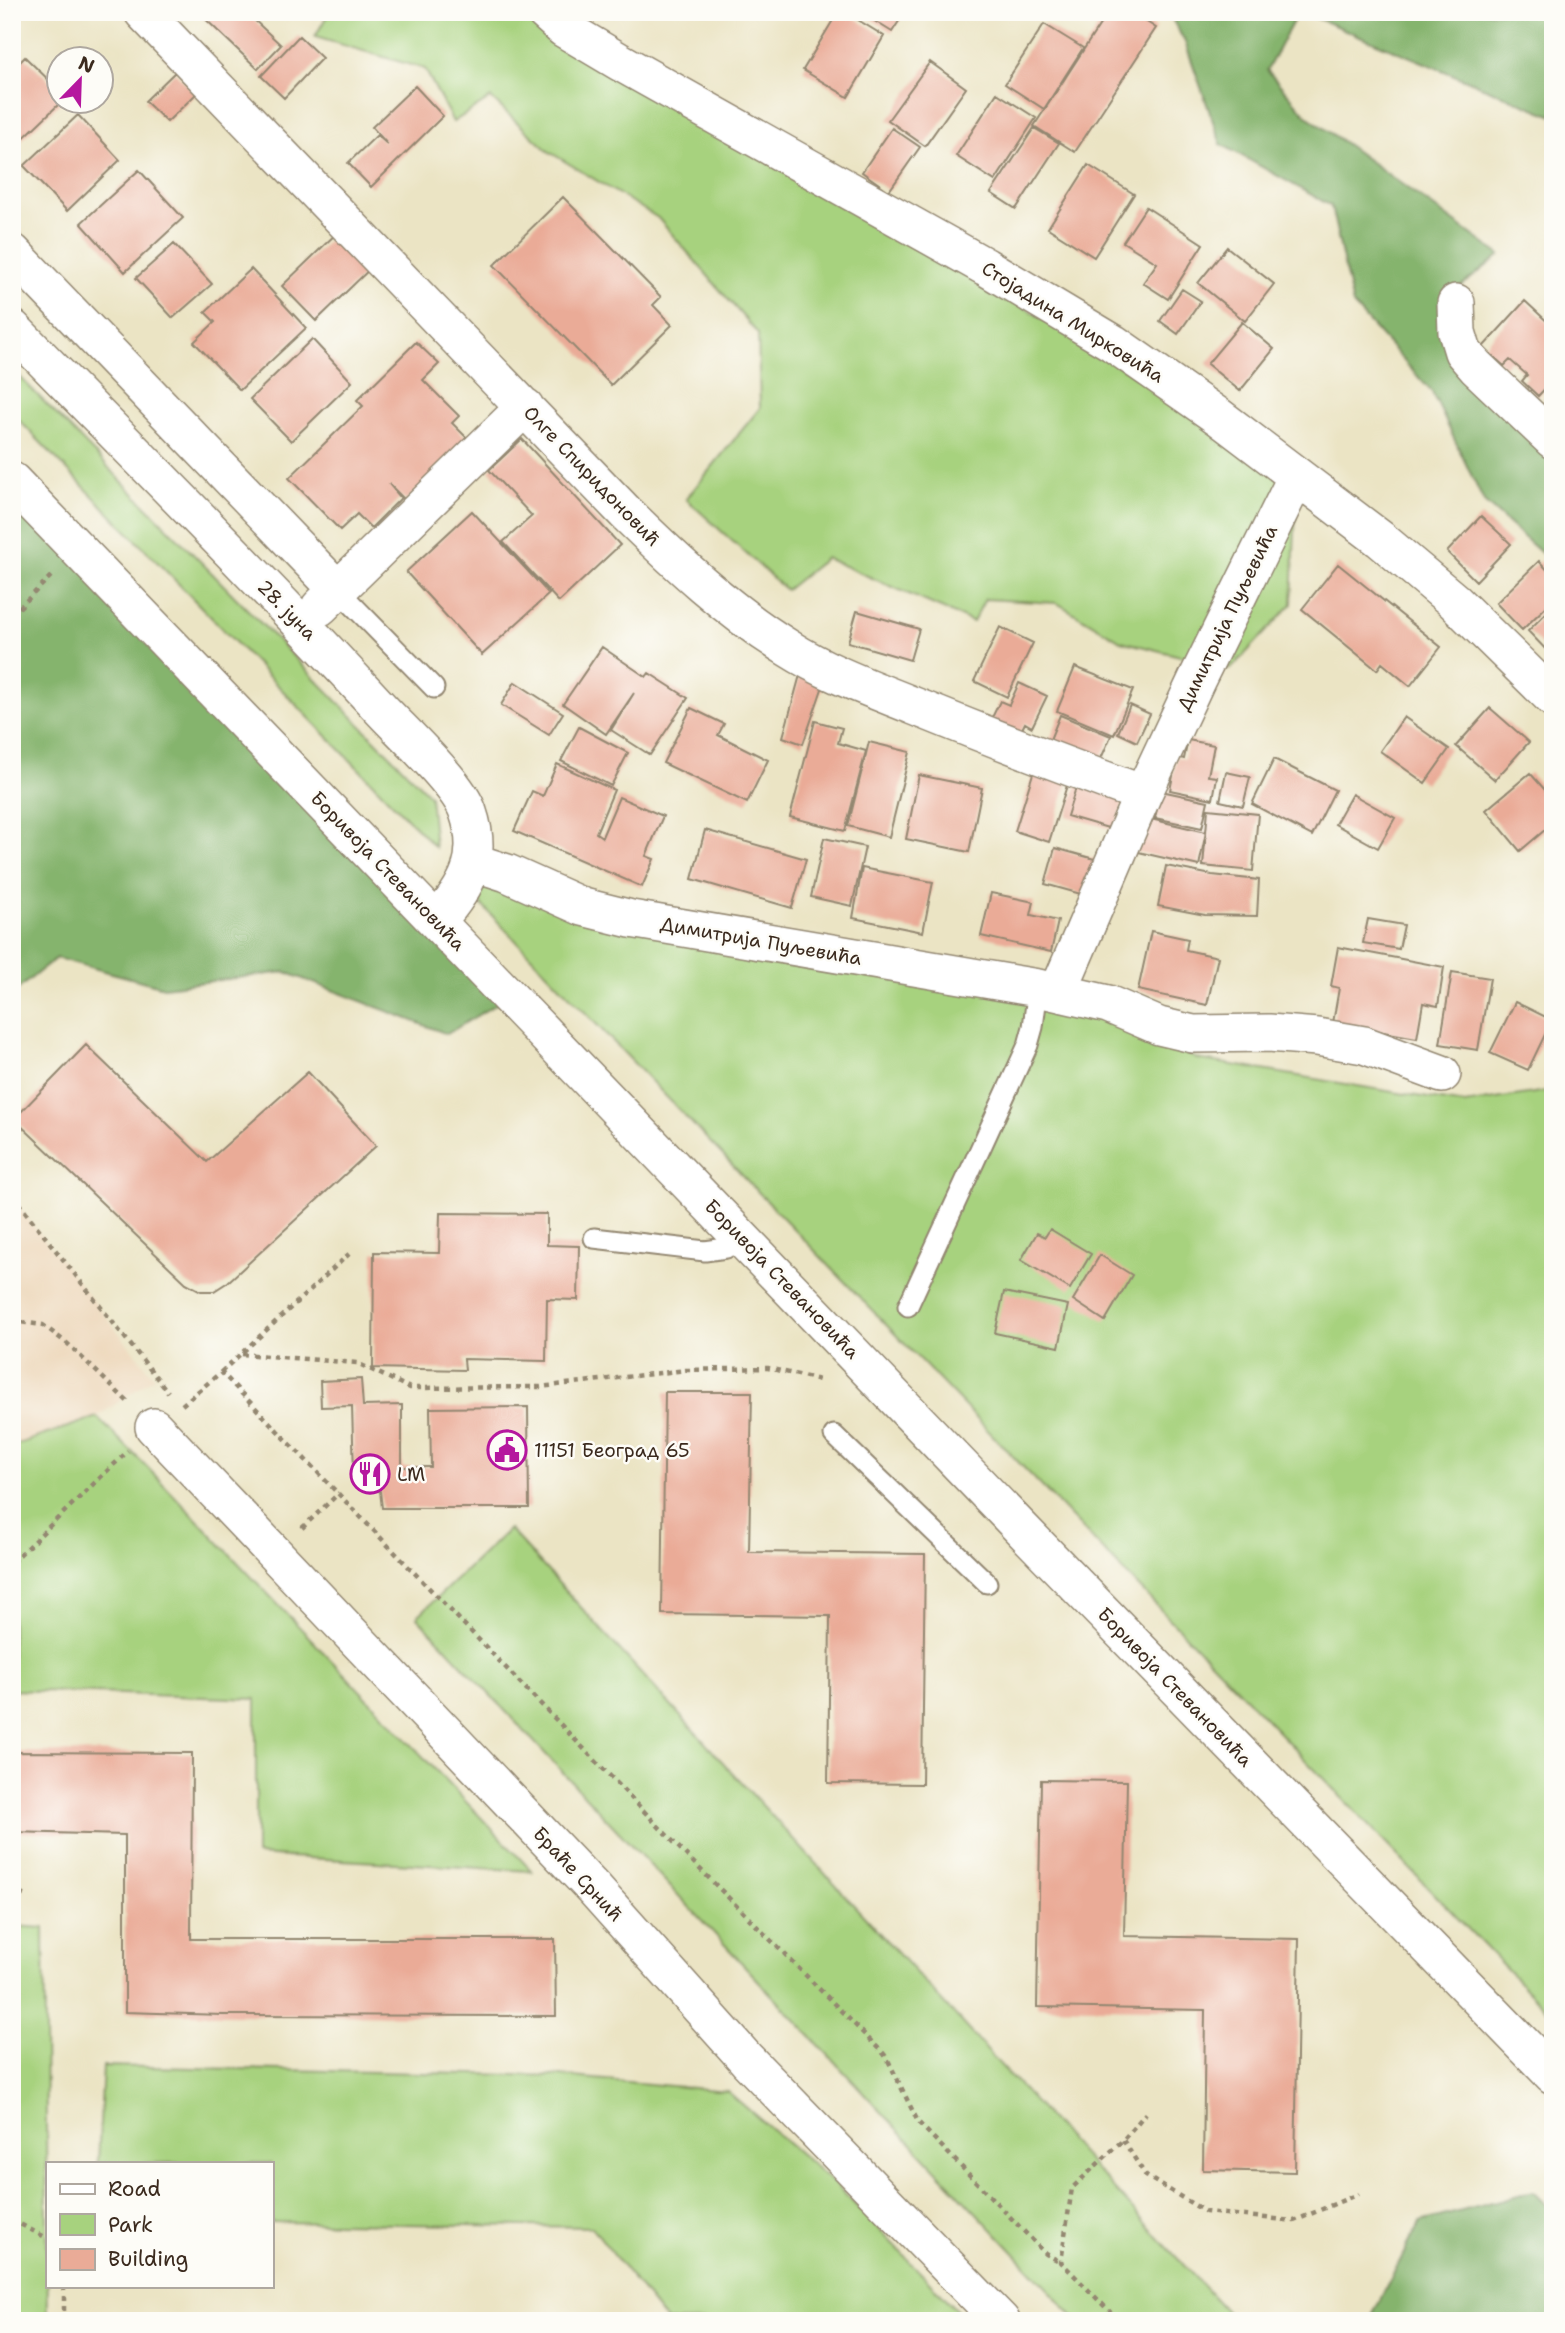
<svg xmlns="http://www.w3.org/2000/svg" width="1565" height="2333" font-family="'Shantell Sans',sans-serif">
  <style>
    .built { fill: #edd7ba }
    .green { fill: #a7d27e; stroke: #717e4e; stroke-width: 2 }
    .forest { fill: #85b46d; stroke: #606f46; stroke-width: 2 }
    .building { fill: #eaab97 }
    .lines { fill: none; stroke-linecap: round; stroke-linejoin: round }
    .service-casing { stroke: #938771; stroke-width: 23 }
    .minor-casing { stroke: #938771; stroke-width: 40 }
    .path { stroke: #938771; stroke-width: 4.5; stroke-dasharray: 5 5; stroke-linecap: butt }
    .service { stroke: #fff; stroke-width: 19 }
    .minor { stroke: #fff; stroke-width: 37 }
    .labels { text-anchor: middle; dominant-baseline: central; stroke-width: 5; stroke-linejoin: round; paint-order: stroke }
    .street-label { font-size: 19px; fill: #3b2a1e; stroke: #fdfcf7 }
    .poi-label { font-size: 19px; fill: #3b2a1e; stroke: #fdfcf7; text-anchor: start }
  </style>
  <rect width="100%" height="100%" fill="#fdfcf7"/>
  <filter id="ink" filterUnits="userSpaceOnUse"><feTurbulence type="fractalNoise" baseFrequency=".0143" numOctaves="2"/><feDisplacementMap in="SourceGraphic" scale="14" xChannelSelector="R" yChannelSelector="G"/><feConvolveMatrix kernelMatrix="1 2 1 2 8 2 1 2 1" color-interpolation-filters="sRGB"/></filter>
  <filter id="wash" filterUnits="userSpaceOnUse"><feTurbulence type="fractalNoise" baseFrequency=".00686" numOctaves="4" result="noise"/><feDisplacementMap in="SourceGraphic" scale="28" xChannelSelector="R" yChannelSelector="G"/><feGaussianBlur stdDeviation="1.57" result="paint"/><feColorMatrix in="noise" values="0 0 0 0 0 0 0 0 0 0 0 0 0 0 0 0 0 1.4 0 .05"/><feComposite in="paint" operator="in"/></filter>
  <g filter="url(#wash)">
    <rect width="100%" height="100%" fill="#ebe4c4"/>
    <path class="built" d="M12,1199L154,1377L97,1417L12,1446Z"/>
    <path class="green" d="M329,12H547L1297,476L1292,604L1231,669L1121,641L1057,603L985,599L973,622L826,558L786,590L686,499L760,408L758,334L658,218L548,151L491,98L453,122L425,69L315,37Z
      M12,369L430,796L435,847L12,413Z
      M507,873L545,892L1058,992L1197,1059L1464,1104L1553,1090V2017L473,896Z
      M97,1417L146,1466L532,1871L256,1855V1699L12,1690V1446Z
      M509,1529L1235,2321H1078L417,1617Z
      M12,1926L44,1928L48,2321H12Z
      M103,2066L561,2076L727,2091L837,2186L967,2321H666L592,2227L271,2222V2163H98Z"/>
    <path class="forest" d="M1168,12H1298L1267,70L1307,116L1500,255L1440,303L1553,448V563L1484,502L1432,392L1353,305L1331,206L1221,144L1185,42Z
      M1302,12H1553V116Z
      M12,480L509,996L447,1034L285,972L164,987L56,958L12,994Z
      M1533,2192L1553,2212V2321H1369L1420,2222Z"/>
    <g id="blocks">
      <path class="building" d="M198,12H255L251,17L281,45L258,69Z
        M838,12H845L884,36L848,97L803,70Z
        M860,12H905L892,32Z
        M1108,12H1131L1156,28L1075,152L1034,126Z
        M1044,24L1083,48L1044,109L1005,84Z
        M299,36L322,58L284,98L261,76Z
        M25,57L60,91V103L12,149V70Z
        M930,62L966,88L925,146L888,120Z
        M175,72L196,94L167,122L145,101Z
        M415,86L443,116L371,187L348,163L377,135L388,145L372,127Z
        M997,93L1036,118L995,181L956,156Z
        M78,115L120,160L67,211L24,166Z
        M892,128L920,147L889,191L862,172Z
        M1034,128L1059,143L1016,209L991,193Z
        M1088,165L1134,194L1094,257L1048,228Z
        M139,170L183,218L125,272L81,223Z
        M563,197L661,297L653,305L672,325L611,385L494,265Z
        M1146,207L1203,244L1168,299L1143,283L1157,263L1123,242Z
        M342,228L375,264L316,321L282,286Z
        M174,244L212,284L173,318L136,278Z
        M1227,247L1274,284L1245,321L1198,283Z
        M251,269L306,328L240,390L194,342L215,322L205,312Z
        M1182,289L1201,301L1178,334L1160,321Z
        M1525,301L1553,327V380L1538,396L1522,381L1527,375L1510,360L1504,366L1483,347Z
        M1242,322L1274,349L1240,391L1207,364Z
        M312,339L352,382L291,441L250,399Z
        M416,342L439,364L423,380L459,416L452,423L468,439L406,501L389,484L401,498L371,528L357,514L340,530L289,478L363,406L357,400Z
        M1553,392V407L1545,400Z
        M522,439L620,545L559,602L503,542L532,516L489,470Z
        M472,511L549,594L482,655L406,572Z
        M1481,516L1511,544L1476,581L1447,552Z
        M1539,561L1553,576V600L1522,630L1496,603Z
        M1338,564L1441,647L1410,686L1382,663L1377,670L1302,609Z
        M1553,606V657L1528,631Z
        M857,611L919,629L910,660L848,642Z
        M1000,627L1033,643L1007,697L974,681Z
        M602,647L646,677L649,673L688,698L650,755L611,730L634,693L606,734L563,704Z
        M1075,667L1133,690L1114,735L1057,711Z
        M800,675L824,683L803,744L783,737Z
        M515,682L563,713L549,735L501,705Z
        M1019,683L1047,696L1032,727L1025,723L1016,741L987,728L1000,701L1009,705Z
        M1130,705L1150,714L1137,742L1118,733Z
        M691,708L724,724L718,735L768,760L747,803L663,763Z
        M1490,708L1529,742L1495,780L1456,746Z
        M1060,715L1111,736L1099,763L1049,742Z
        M1404,717L1449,749L1425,783L1380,751Z
        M815,721L842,728L838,743L866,751L845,831L790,817Z
        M579,727L628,753L611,786L561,761Z
        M1188,740L1214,745L1208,776L1217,777L1213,799L1170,790L1177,757L1184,759Z
        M869,742L910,752L889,837L848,826Z
        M1274,759L1335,790L1312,836L1252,804Z
        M557,764L614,790L596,833L602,837L619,797L663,816L646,856L654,859L642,887L514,831L532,791L543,796Z
        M1035,767L1069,779L1049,842L1015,831Z
        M1226,772L1250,777L1243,806L1220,801Z
        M1530,773L1553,799V823L1520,851L1486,810Z
        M919,775L982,788L969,852L906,839Z
        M1079,778L1126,793L1115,830L1067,816Z
        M1161,791L1208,801L1202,828L1155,818Z
        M1352,794L1395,818L1378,848L1335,824Z
        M1208,809L1258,814L1253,871L1203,866Z
        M1142,817L1206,832L1199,866L1134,851Z
        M705,830L806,859L792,908L692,879Z
        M824,838L865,847L852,906L811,897Z
        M1055,848L1098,860L1088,896L1045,884Z
        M1166,866L1212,875L1259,880L1257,916L1205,915L1158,906Z
        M862,868L933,882L923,932L853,918Z
        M991,893L1034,902L1031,915L1058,921L1051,952L981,936Z
        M1368,919L1404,925L1399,949L1363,943Z
        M1151,931L1188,939L1186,950L1218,957L1207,1005L1138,990Z
        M1338,947L1444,967L1438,1006L1423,1003L1417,1038L1333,1023L1339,988L1331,986Z
        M1452,972L1490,978L1478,1050L1440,1044Z
        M1515,1002L1552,1020L1528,1070L1490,1053Z
        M86,1045L207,1162L308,1072L376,1146L228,1282L214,1291H201L186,1283L14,1119Z
        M440,1213L547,1214V1245L579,1246L578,1300L547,1299L546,1361L464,1359L465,1370L373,1368L374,1252L439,1253Z
        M1050,1229L1091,1254L1070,1289L1021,1260L1037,1233L1045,1237Z
        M1100,1255L1132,1275L1105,1321L1073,1300Z
        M1004,1292L1068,1305L1059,1347L995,1333Z
        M361,1379L363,1406L402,1405V1467H431L430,1408L528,1407L529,1508H382L380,1491H370L354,1474L352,1406L321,1407L320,1381Z
        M665,1392H752L749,1552L925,1554L922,1784L828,1783L830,1616L662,1614Z
        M12,1752L192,1753L191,1939H555L556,2016L223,2015L125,2012V1835L12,1832Z
        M1041,1780L1127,1781L1124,1936L1299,1939L1295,2172L1203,2170L1205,2010L1037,2007Z"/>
    </g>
  </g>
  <g filter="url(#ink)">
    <use href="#blocks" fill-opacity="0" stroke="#938771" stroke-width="2"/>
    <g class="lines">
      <g class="service-casing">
        <path id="service" d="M338,590L434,688
          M594,1238L705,1251L726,1248L741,1237
          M908,1306L1028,1045L1033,1027L1038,988
          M834,1435L987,1583"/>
      </g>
      <g class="minor-casing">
        <path id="minor" d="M143,12L625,512C675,561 728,611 788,648C827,673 872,689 914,706C990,737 1066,766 1143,794
          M545,12L563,28L620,62L986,267L1113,343L1219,417L1380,539L1454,601L1553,698
          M12,252L338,590
          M1456,303L1457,332L1463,352L1476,367L1553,440
          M12,328C135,454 260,578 380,708C402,732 459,784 468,812C484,858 467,887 437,921
          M12,481L1013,1520L1553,2075
          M320,607L525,407
          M473,862L507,873L583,907L631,919L1038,988L1108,1004L1159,1026L1193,1034L1269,1033L1317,1037L1364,1045L1442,1074
          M1058,992L1143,794L1197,679L1297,476
          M154,1427L595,1890L747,2060L1001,2321"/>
      </g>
      <path class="path" d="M12,615L54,573
        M12,1195L168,1392
        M12,1321L43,1325L68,1344L128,1402
        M242,1354L357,1363L410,1388L540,1387L686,1370L768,1368L820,1380
        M221,1372L349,1254
        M182,1405L221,1372L690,1859L884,2054L888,2060L918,2122L1046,2254L1061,2262
        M302,1528L339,1493
        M12,1562L128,1451
        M12,1891L24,1895
        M1123,2140L1146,2176L1206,2212L1294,2221L1358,2194
        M12,2220L47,2238
        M64,2286V2321
        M1119,2321L1061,2262L1072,2188L1123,2140L1146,2113"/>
      <use href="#service" class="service"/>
      <use href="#minor" class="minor"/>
    </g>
  </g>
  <defs>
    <g id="civic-ring" transform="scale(2.0125)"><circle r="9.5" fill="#fdfcf7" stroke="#b5179e" stroke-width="1.5"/><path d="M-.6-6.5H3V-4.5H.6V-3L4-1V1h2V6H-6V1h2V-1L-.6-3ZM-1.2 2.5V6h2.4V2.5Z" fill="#b5179e"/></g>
    <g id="restaurant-ring" transform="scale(2.0125)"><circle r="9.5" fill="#fdfcf7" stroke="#b5179e" stroke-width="1.5"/><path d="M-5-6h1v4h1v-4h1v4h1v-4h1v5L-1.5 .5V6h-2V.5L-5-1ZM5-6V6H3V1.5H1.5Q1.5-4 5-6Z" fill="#b5179e"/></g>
  </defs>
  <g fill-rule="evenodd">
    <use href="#civic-ring" x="507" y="1450"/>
    <use href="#restaurant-ring" x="370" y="1474"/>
  </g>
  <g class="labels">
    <g class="street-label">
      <text transform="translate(1073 322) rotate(32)">Стојадина Мирковића</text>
      <text transform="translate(592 476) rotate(46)">Олге Спиридоновић</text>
      <text transform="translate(287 610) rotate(46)">28. јуна</text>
      <text transform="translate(1227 618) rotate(-64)">Димитрија Пуљевића</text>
      <text transform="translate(388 871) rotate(46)">Боривоја Стевановића</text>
      <text transform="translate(761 941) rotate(10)">Димитрија Пуљевића</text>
      <text transform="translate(782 1279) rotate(46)">Боривоја Стевановића</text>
      <text transform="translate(1175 1687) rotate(46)">Боривоја Стевановића</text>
      <text transform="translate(578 1874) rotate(47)">Браће Срнић</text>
    </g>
    <g class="poi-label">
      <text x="534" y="1450">11151 Београд 65</text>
      <text x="397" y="1474">LM</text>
    </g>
  </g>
  <rect width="1565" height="2333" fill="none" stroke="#fdfcf7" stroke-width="42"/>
  <rect x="46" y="2162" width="228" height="126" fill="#fdfcf7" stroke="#afa8a0" stroke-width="2"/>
  <rect x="60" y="2184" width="35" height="10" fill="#ffffff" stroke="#afa8a0" stroke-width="2"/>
  <text x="108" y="2196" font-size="21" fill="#3b2a1e">Road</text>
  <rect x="60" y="2214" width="35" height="21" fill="#a7d27e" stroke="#afa8a0" stroke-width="2"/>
  <text x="108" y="2232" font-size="21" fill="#3b2a1e">Park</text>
  <rect x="60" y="2249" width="35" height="21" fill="#eaab97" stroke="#afa8a0" stroke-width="2"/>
  <text x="108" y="2266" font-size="21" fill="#3b2a1e">Building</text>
  <g transform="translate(80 80) rotate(23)"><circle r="33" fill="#fdfcf7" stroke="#afa8a0" stroke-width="2"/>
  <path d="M0-5L12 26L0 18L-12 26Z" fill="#b5179e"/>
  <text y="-10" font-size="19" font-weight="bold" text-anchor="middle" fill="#3b2a1e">N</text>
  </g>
</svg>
